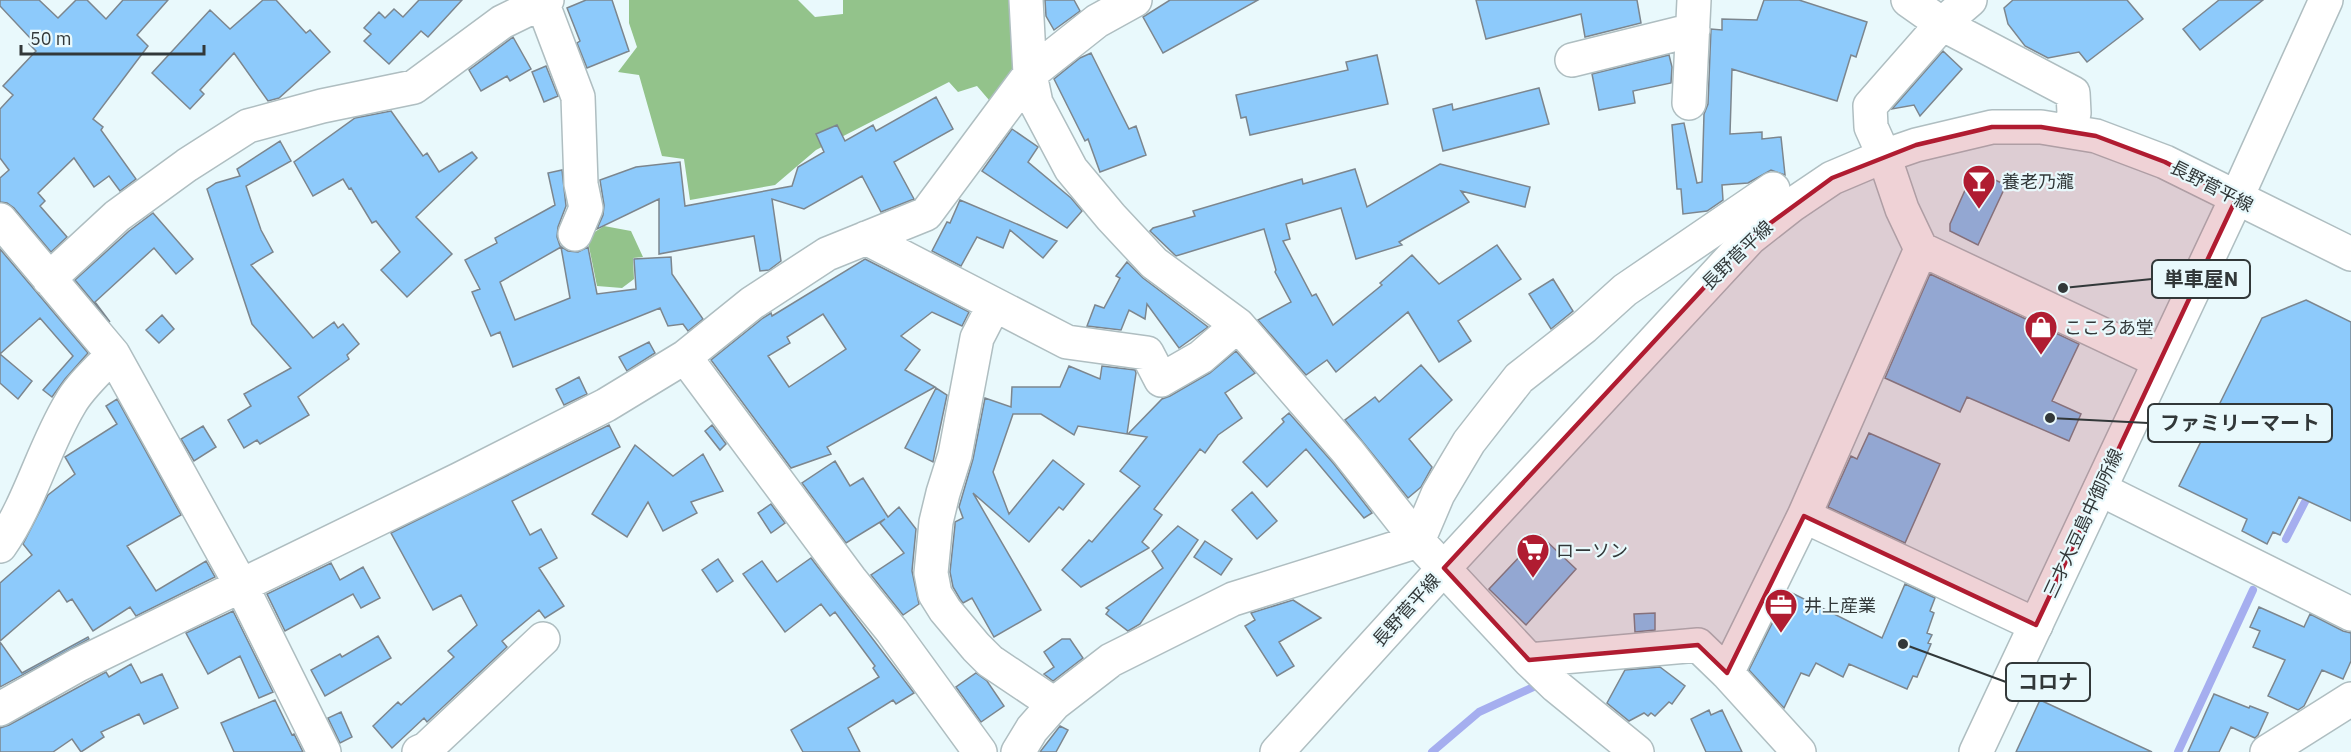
<svg xmlns="http://www.w3.org/2000/svg" width="2351" height="752" font-family="'IBM Plex Sans','Noto Sans JP',sans-serif">
  <style>
    .forest { fill: #93c38b }
    .lines { fill: none; stroke-linecap: round; stroke-linejoin: round }
    .stream { stroke: #a5aeef; stroke-width: 8 }
    .building { fill: #8dcafb; stroke: #7c868e; stroke-width: 1.5; fill-rule: evenodd }
    .minor-casing { stroke: #afbec1; stroke-width: 36 }
    .major-casing { stroke: #afbec1; stroke-width: 36 }
    .minor { stroke: #fff; stroke-width: 33 }
    .major { stroke: #fff; stroke-width: 33 }
    .marked { fill: #b01c31; fill-opacity: 0.2; stroke: #b01c31; stroke-width: 4.5; stroke-linejoin: round }
    .labels { text-anchor: middle; dominant-baseline: central; stroke-width: 4.5; stroke-linejoin: round; paint-order: stroke }
    .poi-label { font-size: 18px; fill: #323839; stroke: #e9f9fc; text-anchor: start }
    .street-label { font-size: 18px; fill: #323839; stroke: #e9f9fc }
    .leader { fill: none; stroke: #323839; stroke-width: 2 }
    .callout-dot { fill: #323839; stroke: #e9f9fc; stroke-width: 2 }
    .callout { fill: #e9f9fc; stroke: #323839; stroke-width: 2 }
    .callout-label { font-size: 20px; text-anchor: middle; font-weight: bold; fill: #323839 }
  </style>
  <rect width="100%" height="100%" fill="#e9f9fc"/>
  <path class="forest" d="M629,0H798L815,17L843,14V0H1018L1019,61L989,100L977,86L958,92L949,82L816,150L775,185L690,200L684,159L662,156L639,75L618,72L637,47L629,23Z
    M604,226L631,231L643,257L633,258L634,279L622,288L597,286L587,237Z"/>
  <g class="lines">
    <path class="stream" d="M2286,539L2310,492
      M1432,752L1479,712L1542,683
      M2178,752L2253,590"/>
  </g>
  <path class="building" d="M0,0H39L58,18L76,0H87L106,19L123,0H168L137,35L148,46L93,119L103,127L101,130L136,179L120,191L109,176L94,187L74,158L38,193L45,201L40,206L67,237L51,252L14,208L7,203L0,202V178L9,170L0,158V109L13,95L3,86L36,51L29,44L32,40L0,6Z
    M263,0H276L306,33L310,30L330,52L279,98L268,101L234,53L200,90L204,94L190,109L152,73L210,10L230,29Z
    M419,0H462L428,37L421,31L389,64L364,41L371,34L364,28L379,12L385,18L394,9L403,17Z
    M586,0H612L629,51L587,68L577,43L580,41L567,8Z
    M1045,0H1074L1080,11L1054,30L1046,16Z
    M1170,0H1258L1163,53L1143,17Z
    M1476,0H1637L1641,23L1585,37L1581,14L1486,39Z
    M1764,0H1799L1867,22L1856,57L1851,55L1837,101L1732,69L1730,134L1762,132V139L1781,137L1785,175L1771,170L1748,183L1722,185L1723,200L1707,211L1683,214L1681,189H1677L1672,125L1684,123L1697,183L1702,182L1704,114L1708,104L1711,29L1722,30V19L1757,20Z
    M2013,0H2127L2143,19L2087,62L2079,52L2048,58L2025,46L2008,24L2004,8Z
    M2219,0H2263L2200,50L2183,29Z
    M513,37L531,69L510,81L507,76L481,91L469,70Z
    M1943,51L1962,69L1920,116L1914,105L1892,109Z
    M1091,53L1129,129L1136,126L1146,155L1100,172L1088,139L1085,141L1054,79L1080,58Z
    M1377,55L1388,104L1250,135L1246,117L1241,118L1236,95L1348,70L1346,62Z
    M1669,55L1672,67L1671,83L1633,91L1635,103L1599,110L1592,74Z
    M546,66L558,96L544,102L532,72Z
    M1539,88L1549,124L1443,151L1433,109L1452,104L1453,110Z
    M936,97L953,129L894,162L914,199L881,212L862,176L804,209L772,199L781,261L769,270L760,271L754,236L659,254V199L597,229L603,215L604,205L600,180L636,167L680,162L685,206L792,186L798,167L824,152L816,134L837,125L845,141L873,125L876,131Z
    M391,111L423,156L427,153L439,172L472,152L477,158L416,217L452,254L407,297L381,270L400,252L376,221L372,223L351,188L349,189L343,179L313,196L294,162L355,118Z
    M1012,129L1038,147L1028,162L1071,198L1082,211L1067,228L982,171Z
    M280,141L291,161L246,186L261,230L273,252L251,265L313,338L334,322L338,328L343,324L359,344L347,355L349,359L298,397L309,415L260,444L257,440L244,448L228,420L251,406L244,394L291,368L252,324L207,189L216,183L240,176L237,169Z
    M1440,164L1530,187L1525,207L1461,191L1469,202L1399,242L1402,245L1356,259L1341,208L1286,224L1290,239L1283,241L1312,296L1316,294L1333,325L1382,285L1380,283L1412,255L1439,284L1497,245L1521,279L1458,321L1471,341L1439,362L1408,312L1336,372L1327,360L1306,375L1258,320L1291,302L1275,272L1276,270L1264,229L1176,256L1150,231L1153,228L1195,216L1193,211L1302,179L1303,184L1355,169L1367,207Z
    M562,170L566,206L558,227L557,237L560,246L568,251L578,252L588,247L597,294L636,289L634,259L671,257L672,274L703,319L688,331L683,324L668,326L660,308L513,367L500,332L491,336L472,292L480,289L465,260L497,243L495,238L555,205L548,173ZM561,247L570,298L515,320L500,282Z
    M1974,170L2006,185L1978,245L1950,231V224Z
    M960,200L1057,241L1043,258L1010,230L1003,248L977,237L961,266L932,251L947,222L950,223Z
    M153,213L193,259L176,274L154,248L95,302L110,322L75,280L129,231Z
    M0,249L88,353L65,379L52,397L43,390L73,356L40,318L0,354L32,381L18,399L0,383Z
    M865,259L969,312L962,326L932,312L901,336L920,350L905,370L935,387L827,447L831,454L791,468L711,360L763,318L771,313L772,316ZM823,314L846,349L789,387L768,356L790,343L787,337Z
    M1127,262L1143,278L1208,327L1179,348L1147,304L1145,319L1129,310L1121,330L1087,326L1095,305L1104,308L1120,278L1116,276Z
    M1930,274L2079,344L2052,401L2081,414L2069,441L1967,397L1960,412L1885,378Z
    M1553,279L1573,311L1551,329L1529,294Z
    M2306,300L2351,322V521L2299,497L2280,535L2273,532L2267,544L2242,531L2247,519L2179,486L2262,318Z
    M162,315L174,329L159,343L146,330Z
    M649,342L655,353L627,371L619,357Z
    M1236,351L1255,373L1225,393L1242,418L1218,435L1205,453L1200,449L1154,509L1162,515L1142,542L1149,548L1081,587L1062,570L1089,540L1092,542L1140,486L1120,471L1147,437L1128,434L1162,399L1170,396L1210,373Z
    M1421,365L1452,400L1409,439L1432,467L1421,487L1408,498L1345,420L1375,397L1379,402Z
    M1069,366L1100,379L1102,366L1135,370L1136,373L1127,434L1078,426L1074,435L1041,414H1013L993,472L1009,514L1053,460L1084,484L1063,510L1059,507L1029,542L973,493L1041,610L994,637L972,598L963,603L960,599L953,587L950,572L955,525V522L963,518L959,507L973,459L985,398L1011,407L1012,387H1060Z
    M579,377L587,394L564,405L556,389Z
    M936,388L947,395L933,462L905,448Z
    M117,399L181,515L127,546L156,591L206,561L215,577L136,616L130,607L93,631L72,599L67,602L59,590L0,641V583L32,555L23,544L48,495L75,474L65,457L117,424L106,406Z
    M1289,413L1334,464L1372,513L1364,518L1306,449L1267,487L1243,462L1284,422L1282,419Z
    M609,425L620,447L512,501L530,535L541,529L557,558L539,568L564,606L545,618L539,610L502,641L507,647L427,722L424,718L392,748L373,726L398,702L401,705L454,657L448,651L477,625L461,595L433,610L391,533Z
    M712,425L726,444L720,450L705,431Z
    M203,426L216,447L194,461L181,439Z
    M1869,433L1940,464L1905,543L1828,507L1851,456L1857,459Z
    M635,445L673,476L703,454L723,491L691,502L697,513L663,531L648,502L627,537L592,514Z
    M835,461L850,486L863,478L888,517L899,507L916,529L912,571L919,604L903,615L871,575L904,553L880,523L885,519L846,543L802,483Z
    M1252,492L1277,521L1257,539L1232,510Z
    M771,504L785,523L771,533L758,513Z
    M1178,526L1198,540L1140,624L1128,631L1106,614L1109,610L1106,608L1163,568L1152,551Z
    M1540,535L1576,569L1526,625L1489,589Z
    M1205,541L1232,559L1221,575L1194,557Z
    M811,558L914,693L896,704L893,700L848,728L860,752H803L791,730L879,677L873,668L875,666L835,612L830,616L821,604L785,632L743,574L762,561L777,582Z
    M718,559L733,581L717,592L702,570Z
    M331,563L340,580L363,567L380,598L361,608L353,594L285,631L267,594Z
    M1905,584L1935,598L1930,611L1934,613L1927,633L1932,635L1928,643L1931,644L1917,677L1913,676L1907,689L1849,664L1843,677L1816,663L1809,676L1801,673L1784,708L1749,670L1788,591L1882,638Z
    M1293,600L1321,618L1279,642L1294,666L1277,676L1245,626L1255,620L1251,613Z
    M2259,607L2304,627L2310,614L2343,631L2351,633V661L2343,679L2322,670L2304,706L2298,710L2268,696L2285,660L2253,647L2260,631L2250,627Z
    M233,611L273,692L259,698L240,656L208,674L186,633Z
    M1655,613V630L1635,632L1634,614Z
    M378,636L391,658L325,696L311,670L340,654L342,657Z
    M88,637L89,639L0,687V642L22,673Z
    M1062,639H1070L1083,658L1053,681L1044,674L1054,667L1044,652Z
    M131,664L141,683L162,674L178,708L144,724L139,714L101,732L104,737L81,752L72,739L53,752H0V728L9,725L106,672L109,677Z
    M1660,667L1685,686L1672,704L1669,702L1655,716L1651,713L1648,716L1644,713L1629,721L1607,703L1625,670Z
    M976,673L987,681L1004,706L981,722L956,687Z
    M2214,694L2249,708L2250,706L2268,713L2258,735L2255,738L2231,727L2219,752H2188Z
    M275,700L292,735L294,734L303,752H234L221,723Z
    M2040,700L2152,752H2016Z
    M1709,710L1711,715L1722,710L1742,752H1706L1691,719Z
    M341,712L352,737L340,743L328,718Z
    M1060,726L1068,730L1056,752H1040Z"/>
  <g class="lines">
    <g class="minor-casing">
      <path id="minor" d="M1026,0L1030,74L1036,103L1071,169L1111,217L1154,263L1238,325L1348,452L1418,541L1529,660L1556,686L1637,752
        M1908,0L1942,24L2073,93L2074,113L2070,131
        M1970,0L1942,24L1870,106L1871,127L1884,156L1902,209L1921,249L2159,361
        M542,2L578,97L581,184L586,208L575,234
        M1572,60L1693,30
        M1689,103L1694,0
        M0,220L113,354L241,585L324,752
        M866,238L1067,342L1147,353L1161,380L1201,357L1238,325
        M49,279L117,216L187,165L248,126L322,106L414,87L502,22L547,0
        M994,305L977,338L955,455L943,493L936,522L931,573L935,594L945,610L976,647L990,661L1054,704
        M685,357L850,579L892,631L980,752
        M2100,489L2351,614
        M1804,516L2036,625
        M0,546C30,503 43,449 70,404C80,386 99,370 113,354
        M1529,660L1698,645L1727,673L1799,752
        M1727,673L1804,516L1921,249
        M0,709L78,665L460,479L606,405L685,357L752,303L827,254L926,214L1030,74L1097,21L1135,0
        M419,752L426,749L543,639
        M1018,752L1032,729L1054,704L1111,660L1233,599L1418,541L1438,494L1469,442L1519,378L1584,327L1625,290L1773,189
        M2267,752L2351,699"/>
    </g>
    <g class="major-casing">
      <path id="major" d="M1277,752L1444,568L1750,238L1792,205L1832,178L1884,156L1916,145L1992,127H2041L2096,136L2165,162L2351,254
        M1976,752L2236,199L2326,0"/>
    </g>
    <use href="#minor" class="minor"/>
    <use href="#major" class="major"/>
  </g>
  <path class="marked" d="M1992,127H2041L2096,136L2165,162L2236,199L2036,625L1804,516L1727,673L1698,645L1529,660L1444,568L1750,238L1832,178L1916,145Z"/>
  <defs>
    <g id="bar-pin" transform="scale(1.725)"><path d="M0 17L-7.5 6A9.5 9.5 0 1 1 7.5 6Z" fill="#b01c31" stroke="#e9f9fc"/><path d="M-6-5H6L.8 .8V4.5H3.5V6h-7V4.5H-.8V.8Z" fill="#fff"/></g>
    <g id="shop-pin" transform="scale(1.725)"><path d="M0 17L-7.5 6A9.5 9.5 0 1 1 7.5 6Z" fill="#b01c31" stroke="#e9f9fc"/><path d="M-5-2.5h2.3a2.7 3.5 0 0 1 5.4 0H5L5.5 6h-11ZM-1.5-2.5h3a1.5 2.3 0 0 0-3 0Z" fill="#fff"/></g>
    <g id="supermarket-pin" transform="scale(1.725)"><path d="M0 17L-7.5 6A9.5 9.5 0 1 1 7.5 6Z" fill="#b01c31" stroke="#e9f9fc"/><path d="M-6-5.5h2.5l.6 2H6L4.5 2H-2.5L-4.4-4H-6ZM-1.5 3.2a1.3 1.3 0 1 0 .1 0ZM3 3.2a1.3 1.3 0 1 0 .1 0Z" fill="#fff"/></g>
    <g id="office-pin" transform="scale(1.725)"><path d="M0 17L-7.5 6A9.5 9.5 0 1 1 7.5 6Z" fill="#b01c31" stroke="#e9f9fc"/><path d="M-6-3h4V-5.5h4V-3h4V5H-6ZM-1-4.5V-3h2v-1.5ZM-6 0V1H6V0Z" fill="#fff"/></g>
  </defs>
  <g fill-rule="evenodd">
    <use href="#bar-pin" x="1979" y="181"/>
    <use href="#shop-pin" x="2041" y="327"/>
    <use href="#supermarket-pin" x="1533" y="550"/>
    <use href="#office-pin" x="1781" y="605"/>
  </g>
  <g class="labels">
    <g class="poi-label">
      <text x="2002" y="181">養老乃瀧</text>
      <text x="2064" y="327">こころあ堂</text>
      <text x="1556" y="550">ローソン</text>
      <text x="1804" y="605">井上産業</text>
    </g>
    <g class="street-label">
      <text transform="translate(2212 186) rotate(27)">長野菅平線</text>
      <text transform="translate(1737 255) rotate(-44)">長野菅平線</text>
      <text transform="translate(2083 523) rotate(-65)">三才大豆島中御所線</text>
      <text transform="translate(1406 610) rotate(-48)">長野菅平線</text>
    </g>
  </g>
  <path class="leader" d="M2063 288L2152 279M2050 418L2148 423M1903 644L2006 682"/>
  <g class="callout-dot">
    <circle cx="2063" cy="288" r="6"/>
    <circle cx="2050" cy="418" r="6"/>
    <circle cx="1903" cy="644" r="6"/>
  </g>
  <g class="callout">
    <rect x="2152" y="260" width="98" height="38" rx="6"/>
    <rect x="2148" y="404" width="184" height="38" rx="6"/>
    <rect x="2006" y="663" width="84" height="38" rx="6"/>
  </g>
  <g class="callout-label">
    <text x="2201" y="286">単車屋N</text>
    <text x="2240" y="430">ファミリーマート</text>
    <text x="2048" y="689">コロナ</text>
  </g>
  <path d="M21 45v9h183v-9" fill="none" stroke="#323839" stroke-width="3"/>
  <text x="30" y="45" font-size="18" fill="#323839" stroke="#e9f9fc" stroke-width="4.5" paint-order="stroke">50 m</text>
</svg>
